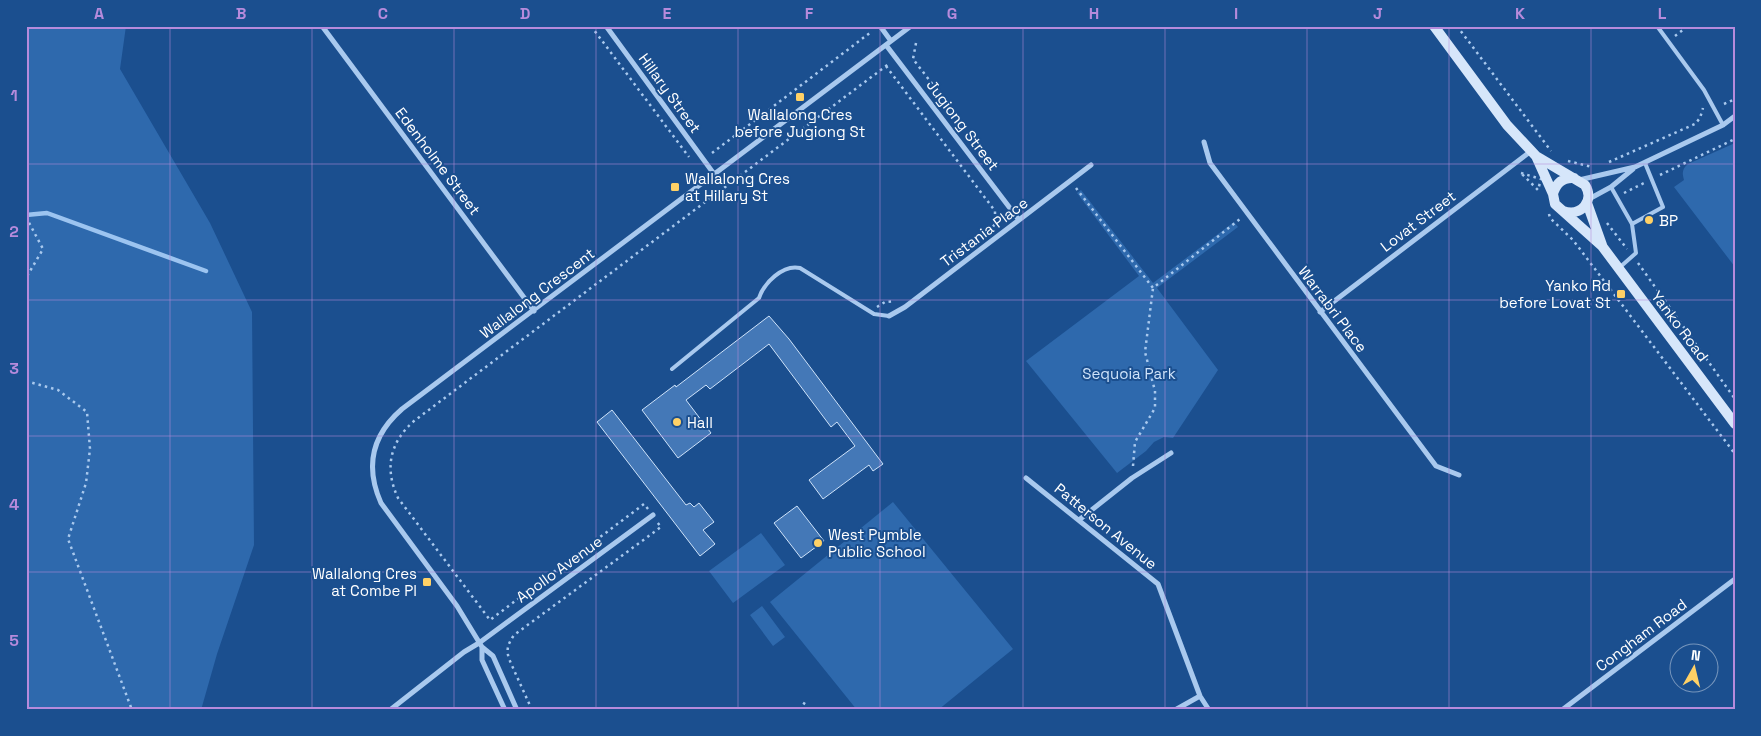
<svg xmlns="http://www.w3.org/2000/svg" width="1761" height="736" font-family="'Space Grotesk',sans-serif">
  <style>
    .green { fill: #2e69ad }
    .lines { fill: none; stroke-linecap: round; stroke-linejoin: round }
    .stream { stroke: #9cc4f0; stroke-width: 4.5 }
    .building { fill: #4478b7; stroke: #cfe3fa }
    .path { stroke: #a9c9ee; stroke-width: 2.5; stroke-dasharray: 2.5 4; stroke-linecap: butt }
    .service { stroke: #a9c9ee; stroke-width: 4 }
    .minor { stroke: #a9c9ee; stroke-width: 5 }
    .secondary { stroke: #d6e6fa; stroke-width: 10 }
    .grid { fill: none; stroke: #b68bdc; stroke-width: 1; stroke-opacity: 0.55 }
    .poi-dot { fill: #ffd166; stroke: #1b4f8f; stroke-width: 2 }
    .labels { text-anchor: middle; dominant-baseline: central; stroke-width: 4; stroke-linejoin: round; paint-order: stroke }
    .street-label { font-size: 15px; fill: #fff; stroke: #1b4f8f }
    .poi-label { font-size: 15px; fill: #fff; stroke: #1b4f8f; text-anchor: start }
    .park-label { font-size: 15px; fill: #cfe3fa; stroke: #1b4f8f }
    .neatline { fill: none; stroke: #b68bdc; stroke-width: 2 }
    .grid-label { font-size: 16px; text-anchor: middle; font-weight: bold; fill: #b68bdc }
  </style>
  <rect width="100%" height="100%" fill="#1b4f8f"/>
  <path class="green" d="M26,26H126L120,69L210,223L252,312L254,545L217,654L201,710H26Z
    M1735,143V267L1674,187L1684,180C1682,173 1682,169 1688,164Z
    M1081,190L1153,283L1234,222L1238,227L1157,288L1218,370L1173,438L1164,437L1154,442L1146,451L1117,473L1026,361L1139,276L1077,193Z
    M893,502L1013,649L938,710H857L770,602Z
    M761,533L785,565L733,603L709,571Z
    M762,606L785,637L773,646L750,615Z"/>
  <g class="lines">
    <path class="stream" d="M26,215L47,213L206,271"/>
  </g>
  <path class="building" d="M769,316L789,339L883,464L873,471L869,465L823,499L809,480L855,446L837,422L831,427L769,344L710,389L706,385L686,400L711,433L678,458L642,410L675,385L676,387Z
    M612,410L686,505L690,503L694,507L699,503L714,522L703,530L715,544L700,556L597,422Z
    M797,506L824,541L801,558L774,523Z"/>
  <g class="lines">
    <path class="path" d="M591,26L689,157
      M1457,26L1551,151
      M1675,36L1688,26
      M916,43L913,59L964,125
      M886,66L995,211V224L991,229
      M1724,104L1735,99
      M712,153L871,32
      M1568,161L1592,167
      M1609,162L1695,124L1700,118L1703,108
      M1521,173L1541,179L1538,190Z
      M1660,175L1735,139
      M1076,188L1153,288L1240,219
      M1624,193L1646,182
      M1549,214L1550,218L1573,240L1735,454
      M26,217L43,249L26,278
      M1607,223L1627,249
      M1638,263L1735,399
      M877,307L885,302L895,301
      M26,381L58,390L87,412L90,449L86,483L68,539L132,710
      M1133,466L1135,442L1155,408V391L1145,352L1153,288
      M648,509L644,504L490,620L398,498C384,468 390,442 414,421L890,63
      M532,710L509,659C506,649 508,644 514,635L661,527L657,522
      M800,710L805,702"/>
    <path class="service" d="M1657,26L1704,90L1723,125
      M1611,187L1632,224
      M1619,268L1636,253L1632,224L1663,207L1645,163
      M672,369L759,298C764,283 783,264 800,268L874,314L889,316"/>
    <path class="minor" d="M322,26L534,311
      M606,26L714,174
      M880,26L891,41
      M886,45L1019,220
      M1204,142L1210,163L1436,466L1459,475
      M1579,180L1635,167L1723,125L1735,116
      M1589,199L1611,187L1633,169
      M1320,312L1531,151
      M889,316L905,307L1091,165
      M1026,478L1158,584L1200,696L1209,710
      M1079,520L1132,478L1171,453
      M482,647V660L505,710
      M390,710L464,652L479,643L653,515
      M517,710L493,656L482,647L457,606L381,503C365,467 372,435 402,409L911,26
      M1175,710L1200,696
      M1562,710L1735,579"/>
    <path class="secondary" d="M1434,26L1507,125L1536,156L1585,185C1595,201 1581,217 1563,211
      M1536,156L1553,194L1555,204L1602,246L1735,424
      M1553,194C1556,183 1563,177 1574,178
      M1587,203L1602,245"/>
  </g>
  <path class="grid" d="M170,26V710M312,26V710M454,26V710M596,26V710M738,26V710M880,26V710M1023,26V710M1165,26V710M1307,26V710M1449,26V710M1591,26V710M26,164H1735M26,300H1735M26,436H1735M26,572H1735"/>
  <g class="poi-dot">
    <rect x="795" y="92" width="10" height="10" rx="2.5"/>
    <rect x="670" y="182" width="10" height="10" rx="2.5"/>
    <circle cx="1649" cy="220" r="5"/>
    <rect x="1616" y="289" width="10" height="10" rx="2.5"/>
    <circle cx="677" cy="422" r="5"/>
    <circle cx="818" cy="543" r="5"/>
    <rect x="422" y="577" width="10" height="10" rx="2.5"/>
  </g>
  <g class="labels">
    <g class="street-label">
      <text transform="translate(670 93) rotate(54)">Hillary Street</text>
      <text transform="translate(963 125) rotate(53)">Jugiong Street</text>
      <text transform="translate(438 161) rotate(53)">Edenholme Street</text>
      <text transform="translate(1418 221) rotate(-37)">Lovat Street</text>
      <text transform="translate(984 232) rotate(-37)">Tristania Place</text>
      <text transform="translate(537 293) rotate(-37)">Wallalong Crescent</text>
      <text transform="translate(1333 309) rotate(53)">Warrabri Place</text>
      <text transform="translate(1680 326) rotate(53)">Yanko Road</text>
      <text transform="translate(1106 526) rotate(39)">Patterson Avenue</text>
      <text transform="translate(559 569) rotate(-36)">Apollo Avenue</text>
      <text transform="translate(1641 635) rotate(-37)">Congham Road</text>
    </g>
    <g class="poi-label">
      <text x="800" y="114" text-anchor="middle">Wallalong Cres<tspan x="800" dy="17">before Jugiong St</tspan></text>
      <text x="685" y="178">Wallalong Cres<tspan x="685" dy="17">at Hillary St</tspan></text>
      <text x="1659" y="220">BP</text>
      <text x="1611" y="285" text-anchor="end">Yanko Rd<tspan x="1611" dy="17">before Lovat St</tspan></text>
      <text x="687" y="422">Hall</text>
      <text x="828" y="534">West Pymble<tspan x="828" dy="17">Public School</tspan></text>
      <text x="417" y="573" text-anchor="end">Wallalong Cres<tspan x="417" dy="17">at Combe Pl</tspan></text>
    </g>
    <g class="park-label">
      <text x="1129" y="373">Sequoia Park</text>
    </g>
  </g>
  <rect width="1761" height="736" fill="none" stroke="#1b4f8f" stroke-width="55"/>
  <g transform="translate(1694 668) rotate(8)"><circle r="24" fill="#1b4f8f" stroke="#7695bc"/>
  <path d="M0-4L9 19L0 12L-9 19Z" fill="#ffd166"/>
  <text y="-8" font-size="14" font-weight="bold" text-anchor="middle" fill="#ffffff">N</text>
  </g>
  <rect x="28" y="28" width="1706" height="680" class="neatline"/>
  <g class="grid-label">
    <text x="99" y="19">A</text>
    <text x="241" y="19">B</text>
    <text x="383" y="19">C</text>
    <text x="525" y="19">D</text>
    <text x="667" y="19">E</text>
    <text x="809" y="19">F</text>
    <text x="952" y="19">G</text>
    <text x="1094" y="19">H</text>
    <text x="1236" y="19">I</text>
    <text x="1378" y="19">J</text>
    <text x="1520" y="19">K</text>
    <text x="1662" y="19">L</text>
    <text x="14" y="101">1</text>
    <text x="14" y="237">2</text>
    <text x="14" y="374">3</text>
    <text x="14" y="510">4</text>
    <text x="14" y="646">5</text>
  </g>
</svg>
